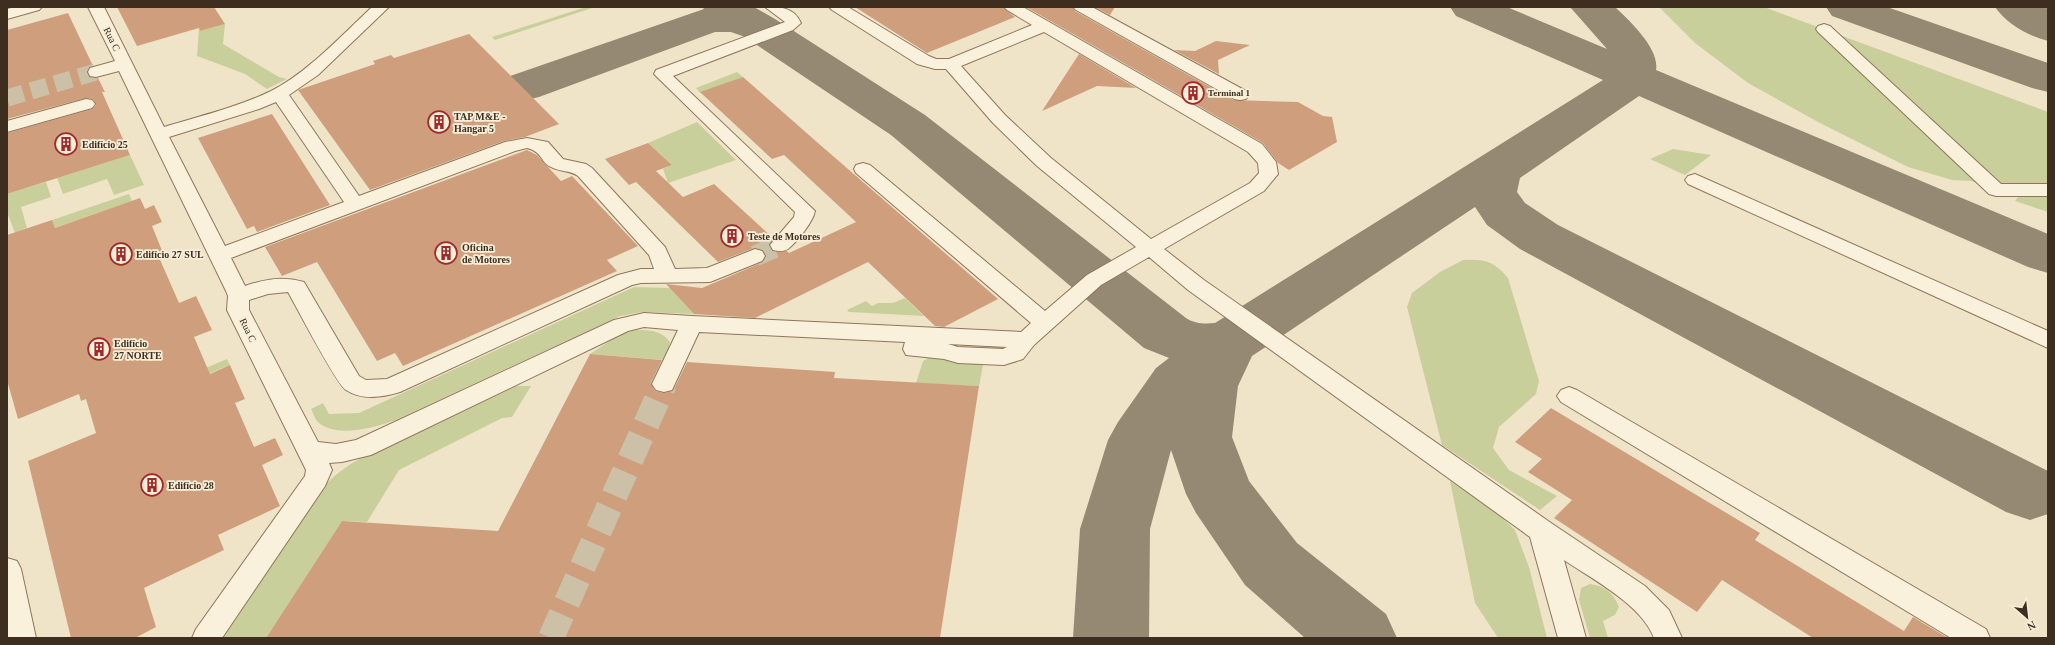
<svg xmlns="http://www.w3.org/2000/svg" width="2055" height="645" font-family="Georgia,serif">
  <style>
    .green { fill: #c9cf9b }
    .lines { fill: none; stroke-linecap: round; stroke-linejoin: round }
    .taxiway { fill: #968974; fill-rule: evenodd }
    .building { fill: #cf9f7d }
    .minor-tunnel-far2 { stroke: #ccc0a6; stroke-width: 17; stroke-dasharray: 17 8; stroke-linecap: butt }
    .minor-tunnel-far1 { stroke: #ccc0a6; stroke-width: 21; stroke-dasharray: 21 10; stroke-linecap: butt }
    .minor-tunnel { stroke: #ccc0a6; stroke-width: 26; stroke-dasharray: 26 13; stroke-linecap: butt }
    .minor-casing { stroke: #8d765c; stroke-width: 2 }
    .minor { fill: #faf1dc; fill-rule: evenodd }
    .labels { text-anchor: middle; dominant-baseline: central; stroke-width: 3.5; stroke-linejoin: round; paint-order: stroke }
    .far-poi-label { font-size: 9px; font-weight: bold; fill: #3d2e20; stroke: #f7eed8; text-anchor: start }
    .street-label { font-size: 10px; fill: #3d2e20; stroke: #f7eed8 }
    .poi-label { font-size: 10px; font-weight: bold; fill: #3d2e20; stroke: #f7eed8; text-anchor: start }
  </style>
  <rect width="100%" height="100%" fill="#f0e4c8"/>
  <path class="green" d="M586,7H595L495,40L492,37Z
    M1659,7H1764L2048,112V212L2015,201L2018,197L1971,181L1952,180L1908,167L1818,122L1748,83L1695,43Z
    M225,24L223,44L279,77L287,79L267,89L245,74L197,56L199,28L200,31Z
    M737,72L743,77L700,93L696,88Z
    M697,122L736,160L668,183L663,169L672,165L648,143Z
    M1673,149L1711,155L1685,175L1650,159Z
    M130,155L144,185L114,195L107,179L63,194L57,178Z
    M46,182L51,197L21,207L27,228L15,233L7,212V194Z
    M129,194L132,201L55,228L52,220Z
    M1463,260C1485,259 1494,261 1508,278L1539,381L1536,394L1499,427L1493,448L1509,470L1557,496L1540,510L1442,445L1407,307L1412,293L1440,272Z
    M634,287L670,288L694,314L642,312L620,316L396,420C376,427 336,439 318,422C315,419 313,413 311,409L323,403L329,414L359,413Z
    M905,298L924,316L849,312L847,310L866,301L872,306L878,303H893Z
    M635,330C650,330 661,330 670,342L666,360L590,354L617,336Z
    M934,355L984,361L979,386L916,383L923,361Z
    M227,359L230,365L169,390L160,387Z
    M515,386H531L512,417L502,418L399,470L367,522L342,521L266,638H222L322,489C334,475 346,466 363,457Z
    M1450,481L1494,510L1515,530L1529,567L1547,638H1498L1475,603Z
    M1590,584C1606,586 1613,593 1619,607L1615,615L1603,621L1608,638H1590L1579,600L1581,588Z"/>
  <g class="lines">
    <path class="taxiway" d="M702,7H754L775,19L925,115L1186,318C1195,324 1205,324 1215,323L1603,80L1456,16L1450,7H1507L1607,49L1570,7H1615C1629,20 1660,49 1656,70L2048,234V273L2028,267L1639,96L1520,178L1517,192L1525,203L1558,225L2048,471V514L2030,520L2006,512L1520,249L1487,225L1475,207L1252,356L1238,386L1232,437L1249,481L1297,543L1386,614L1397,638H1305L1245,585L1196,513L1186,494L1171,450L1150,529L1149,638H1073L1080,529L1108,440L1118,422L1156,368L1169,358L1144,348L891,135L745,37L731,32H715L539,97L523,101L507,97L500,87L507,77L704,9Z
      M1826,7H1887L2048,63V92L2032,88L1832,16Z
      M1995,7H2044L2048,9V41C2028,36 2007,24 1995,7Z"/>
  </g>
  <path class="building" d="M117,7H214L225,24L200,31L199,28L137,46Z
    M855,7H1002L1015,17L927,53Z
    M1026,7H1072L1075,11L1233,100L1298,102L1323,116L1332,117L1337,142L1289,170L1278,163L1263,143Z
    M1095,7H1115L1110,15Z
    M68,13L93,66L89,67L87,73L90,77L98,78L105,92H102L130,155L7,194V133L92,109L96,105L93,99L86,98L7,119V30Z
    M469,34L559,124L525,137L504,141L370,190L298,90L375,64L373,61L391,55L394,58Z
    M1216,41L1250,45L1218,60L1219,74L1174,50L1195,51Z
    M1079,54L1136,88L1097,86L1042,111Z
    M743,77L818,143L998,299L944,327L935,326L868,262L755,318L694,314L666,284L702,288L763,262L766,255L762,250L754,248L718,262L636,182L629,185L605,159L648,143L672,165L656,171L683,197L714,184L774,239L769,245L773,251H787L789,253L856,222L784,155L772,159L700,92Z
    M272,114L330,205L257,232L254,226L247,229L198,138Z
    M527,150L537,155L561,181L572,176L638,246L607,260L617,271L403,366L395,353L377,361L317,262L282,276L265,247Z
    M140,198L145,209L154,205L162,222L152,226L163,253L158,255L179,303L196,296L212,330L194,337L210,374L230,365L245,399L235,403L254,447L275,438L283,455L262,465L280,506L218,535L224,550L144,588L156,627L135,638H71L28,461L96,433L86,399L81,401L79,394L18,419L7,380V235L52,220L55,228Z
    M590,354L662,360L651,383L655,391L664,393L673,391L687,362L835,372L834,378L979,386L940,638H266L342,521L498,531Z
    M1551,408L1760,533L1755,540L1904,631L1913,617L1948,638H1813L1722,580L1697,612L1554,518L1572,500L1528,472L1542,459L1515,442Z"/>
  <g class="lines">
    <path class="minor-tunnel-far2" d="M7,98L96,72"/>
    <path class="minor-tunnel-far1" d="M755,256L780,245"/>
    <path class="minor-tunnel" d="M551,638L664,384"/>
    <g class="minor-casing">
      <path id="minor" d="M16,7H42L39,10L7,19V9Z
        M88,7H104L164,127C200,116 238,107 271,91C306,74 343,34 372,7H389L318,75L289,95L359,196L505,142L527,138L548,142L563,159L586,164L592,168L665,247L675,269L707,268L755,249L762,251L765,256L762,261L710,282L641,283L632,285L400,392C383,397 363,401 346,390C337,385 297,308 288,292L268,294L249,300V310L318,442L336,444L356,440L614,320L644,313L692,316L1021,332L1031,323L856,173L854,169L856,165L863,163L870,165L1045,311L1087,275L1136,247L1037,166L993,123L946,69H935L917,64L832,10L829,7H848L929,56L936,59H949L1032,25L1007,10L1004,7H1023L1262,144L1276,162L1278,174L1264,191L1164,249L1204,280L1551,523L1645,586L1669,610L1682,638H1654C1642,605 1592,579 1564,560L1586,638H1558L1530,537L1188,290L1149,257L1101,285L1034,345L1023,359L1004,365L958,363L944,359L906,355L903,349L905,342L699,332L672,390L664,392L656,390L652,384L678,330L644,327L628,331L371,455L342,462L329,463L332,470L325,486L222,638H192L196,629L305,476L306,470L227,310L228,296L226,291L119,71L96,77L90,76L88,72L90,68L115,61ZM1044,32L1248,152L1258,163L1259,173L1250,183L1151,239L1051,158L1005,115L961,66ZM276,102L344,202L225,246L169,137L259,109ZM527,148C543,152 540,162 551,167C560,172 570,170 578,176L649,255L654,269H641L618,275L387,379L366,380L359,376L304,282C282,276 266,279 245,286L231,258L515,151ZM948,344L1007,347L1003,349L958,347Z
        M765,7C780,7 794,7 801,23L793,30L673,76L815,211C813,222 797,242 788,249C783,252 778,251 773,250L770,245L794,217L795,212L654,74L656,70L785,22Z
        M1073,7H1092L1246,91L1249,95L1246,99L1240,100L1234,99L1076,10Z
        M1824,24L1830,26L2001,184H2048V196H1996L1989,194L1818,32L1816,29L1818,26Z
        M86,99L92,100L95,104L92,108L7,132V121Z
        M1695,174L2048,331V348L1688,184L1685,180L1688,176Z
        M1569,387L1577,390L1986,629L1990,638H1951L1561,402L1557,396L1561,390Z
        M7,558L17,561L21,569L36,638H8Z"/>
    </g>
    <use href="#minor" class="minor"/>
  </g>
  <defs>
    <g id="building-ring" transform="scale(1.15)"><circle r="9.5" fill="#f7eed8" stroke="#9e2a2b" stroke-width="1.5"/><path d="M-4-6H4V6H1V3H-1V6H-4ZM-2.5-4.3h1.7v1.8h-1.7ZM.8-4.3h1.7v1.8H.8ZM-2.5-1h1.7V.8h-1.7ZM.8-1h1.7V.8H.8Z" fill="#9e2a2b"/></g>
  </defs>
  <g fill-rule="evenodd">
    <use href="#building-ring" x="1193" y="93"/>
    <use href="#building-ring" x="439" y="122"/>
    <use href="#building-ring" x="66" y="144"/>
    <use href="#building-ring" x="732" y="236"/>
    <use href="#building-ring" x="446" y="253"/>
    <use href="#building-ring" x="121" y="254"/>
    <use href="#building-ring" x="99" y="349"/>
    <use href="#building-ring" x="152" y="485"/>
  </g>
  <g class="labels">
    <g class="far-poi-label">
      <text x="1208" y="93">Terminal 1</text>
    </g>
    <g class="street-label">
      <text transform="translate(112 39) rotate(64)">Rua C</text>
      <text transform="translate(248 330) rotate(64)">Rua C</text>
    </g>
    <g class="poi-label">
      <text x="454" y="116">TAP M&amp;E -<tspan x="454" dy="12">Hangar 5</tspan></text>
      <text x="82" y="144">Edifício 25</text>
      <text x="748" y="236">Teste de Motores</text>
      <text x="462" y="247">Oficina<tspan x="462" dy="12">de Motores</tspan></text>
      <text x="136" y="254">Edifício 27 SUL</text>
      <text x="114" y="343">Edifício<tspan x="114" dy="12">27 NORTE</tspan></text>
      <text x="168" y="485">Edifício 28</text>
    </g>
  </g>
  <rect width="2055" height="645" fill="none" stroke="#3d2e20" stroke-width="16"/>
  <g transform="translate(2027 617) rotate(152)" stroke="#f7eed8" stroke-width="3" paint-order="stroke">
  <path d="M0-3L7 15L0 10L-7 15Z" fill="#3d2e20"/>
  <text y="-6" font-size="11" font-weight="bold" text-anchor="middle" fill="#3d2e20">N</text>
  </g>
</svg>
